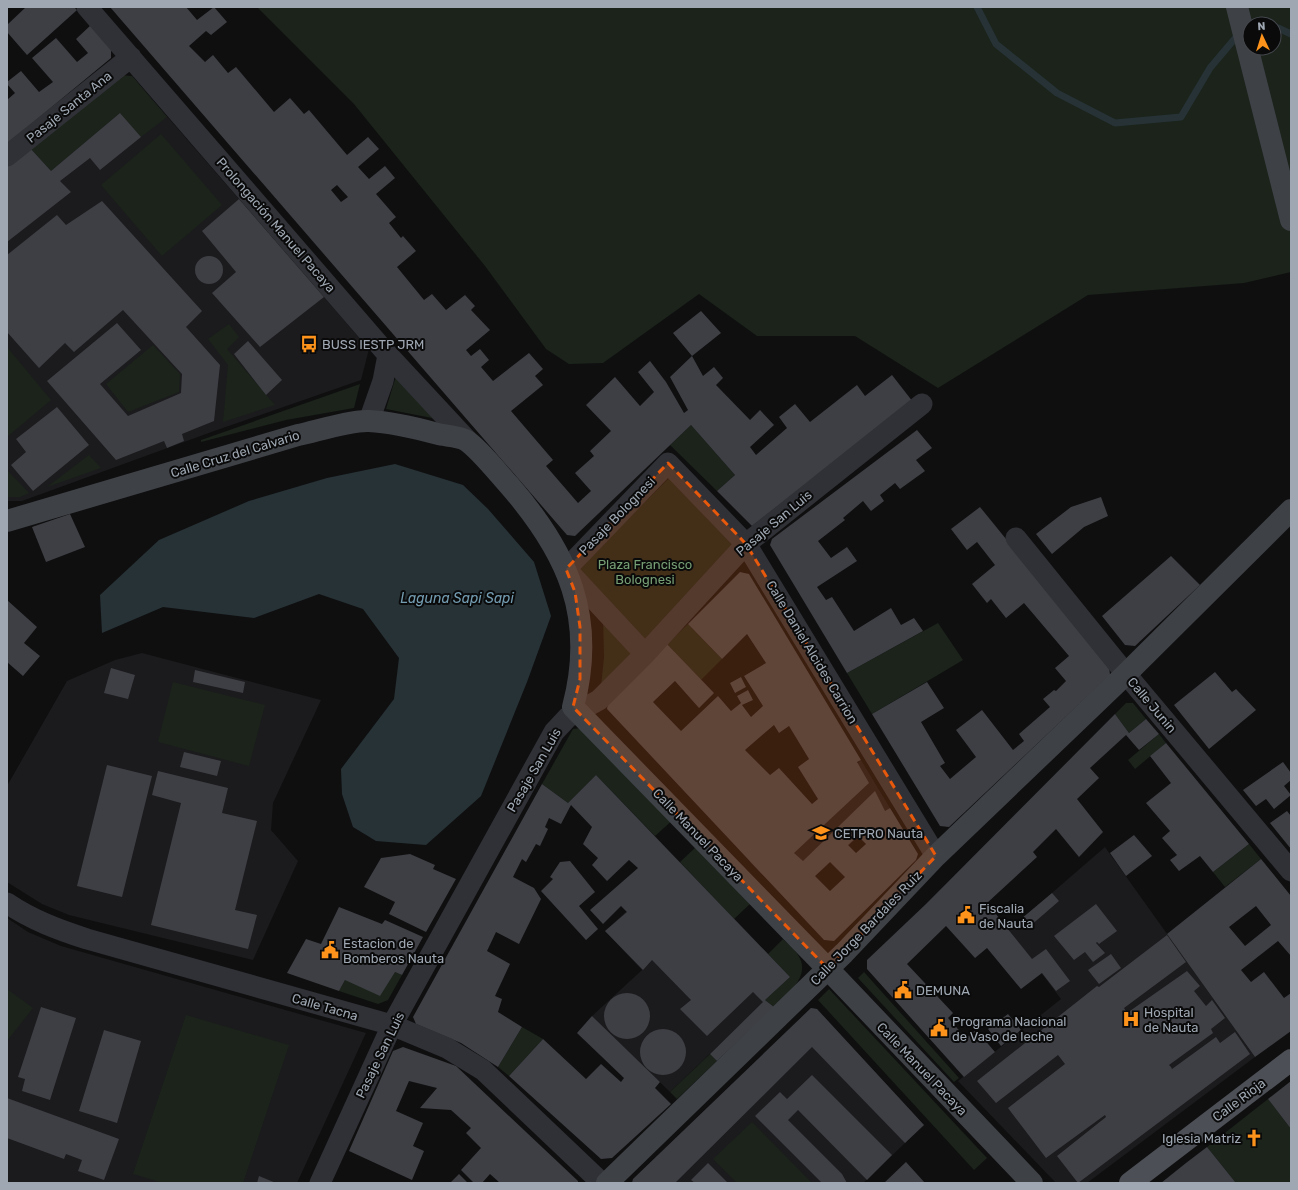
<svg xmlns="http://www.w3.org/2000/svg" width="1298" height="1190" font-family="Rubik,sans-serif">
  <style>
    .built { fill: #1b1b1d }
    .green { fill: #1b231b; fill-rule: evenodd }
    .water { fill: #273236 }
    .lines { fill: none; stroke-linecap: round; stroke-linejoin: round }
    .stream { stroke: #273236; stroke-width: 7 }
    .building { fill: #3e3f44; fill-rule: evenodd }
    .street { stroke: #303136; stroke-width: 21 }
    .secondary { stroke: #3e4146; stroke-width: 22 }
    .primary { stroke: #4c4f55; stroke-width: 22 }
    .marked { fill: #e8590c; fill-opacity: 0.2; stroke: #e8590c; stroke-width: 3; stroke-dasharray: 8 5; stroke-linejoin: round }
    .labels { text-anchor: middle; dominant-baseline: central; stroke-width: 4; stroke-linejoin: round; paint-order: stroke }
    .street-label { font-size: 13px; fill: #9fa8b2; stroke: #0a0a0b }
    .poi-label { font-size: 13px; fill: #9fa8b2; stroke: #0a0a0b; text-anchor: start }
    .park-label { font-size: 13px; fill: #779f74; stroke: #0a0a0b }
    .water-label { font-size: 14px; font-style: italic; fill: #739cb1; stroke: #0a0a0b }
  </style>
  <rect width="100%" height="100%" fill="#0f0f10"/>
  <path class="built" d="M132,76L369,349L361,380L217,430L22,501H7V167Z
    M142,653L321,700L273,803L271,830L298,861L253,960L69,915L42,904L7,882V786L67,681L115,660Z
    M861,760L890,808L788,901L750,862Z
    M1105,847L1255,1057L1087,1183H1056L958,1081L1061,999L1009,930Z
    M680,862L790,977L670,1092L592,1016L642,970L605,931Z
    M7,918L28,932L61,946L366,1033L297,1183H7Z
    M811,1008L817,1009L924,1125L863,1183H632L633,1179Z"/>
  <path class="green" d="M257,7H1291V272L1244,283L1088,295L938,388L855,336H757L699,294L603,363L569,364L546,349L485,266L354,104ZM1250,24H1274V48H1250Z
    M121,75L132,76L167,117L141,137L120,113L51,171L30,148Z
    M161,134L222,205L162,256L101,185Z
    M229,324L239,337L227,349L275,405L223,422L228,365L208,339Z
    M153,345L180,374L179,392L128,412L106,384Z
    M7,347L51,400L7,437Z
    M396,376L437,419L386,409Z
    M360,384L354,408L286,420L201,442V440Z
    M691,425L735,475L717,491L670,445Z
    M89,455L101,468L47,487Z
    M7,470L29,493L20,497H7Z
    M671,476L739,541L647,644L575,572Z
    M603,621L635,654L601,686L604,657Z
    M938,623L963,660L872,714L847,673Z
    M688,624L722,659L701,680L667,644Z
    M173,682L265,705L249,766L158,742Z
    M1126,703H1133L1146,719L1129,733L1115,714Z
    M587,727L675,818L655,836L596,775L568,803L542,784L573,729Z
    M1159,734L1166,743L1135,769L1128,760Z
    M1249,844L1261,859L1225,887L1213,872Z
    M696,847L750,904L734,919L680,862Z
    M783,939C788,944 795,949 798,955C812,976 787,994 774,1007L765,1000L790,977L768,954Z
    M395,972L402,975L388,1000L378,1004L339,991L345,980Z
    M864,972L959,1078L954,1082L858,978Z
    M7,989L33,1008L7,1041Z
    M829,989L987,1158L974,1170L818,1000Z
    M186,1015L289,1045L243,1183H163L133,1174Z
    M522,1027L543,1039L509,1076L498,1067Z
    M710,1054L717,1061L677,1099L670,1092Z
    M1268,1099L1291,1129V1183H1236L1207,1147Z
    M752,1122L812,1183H737L713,1159Z"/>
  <path class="water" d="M395,464L463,485L488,509L534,562L551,616L527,682L481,796L426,845L376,841L353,827L342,794L341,769L394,699L399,658L363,609L319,594L254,618L163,607L102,633L100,595L159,540L249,501L327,478Z"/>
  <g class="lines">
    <path class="stream" d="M977,7L996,44L1057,93L1115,123L1181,117L1210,68L1237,36L1240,35
      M1274,29L1278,28L1291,34"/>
  </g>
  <path class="building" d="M26,7H74L77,10L27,55L7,32V25Z
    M110,7H186L197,20L214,7L227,22L211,35L206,31L189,46L205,62L213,55L228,73L236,67L274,112L290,98L304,114L309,110L347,155L368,137L379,149L358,167L369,179L385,166L395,178L376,194L396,217L389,223L401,238L403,236L416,251L397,267L424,300L432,294L446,310L465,295L475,306L471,310L490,330L466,350L471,356L480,349L489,360L481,367L493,381L529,353L543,369L535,376L543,385L511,411L553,460L546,466L578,503L591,491L575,473L594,456L590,451L611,431L586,405L615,377L640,406L654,392L638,372L650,361L666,382L684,413L688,410L670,377L692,356L703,376L714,367L723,378L716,385L750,420L760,410L774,425L750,447L756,455L787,428L779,417L795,404L810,422L857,385L865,396L892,375L913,402L752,526L717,491L735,475L691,425L575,536L567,535ZM337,185L348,197L341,202L331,190Z
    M91,25L111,48V58L7,144V100L15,93L7,84V82L21,71L39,92L53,82L32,58L56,38L77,62L88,53L76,39Z
    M120,113L141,137L100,170L90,158L60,181L71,192L7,242V167L30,148L51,171Z
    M239,199L324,297L260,347L212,293L236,272L202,231Z
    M102,201L202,311L186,327L220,365L214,421L182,434L184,441L167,448L164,441L116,460L47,381L117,323L141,350L100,384L128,416L181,393L182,374L123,310L74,352L65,343L39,368L7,332V255L57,215L66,225Z
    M195 270a14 14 0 1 1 28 0a14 14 0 1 1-28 0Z
    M701,311L721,333L692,356L673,333Z
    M248,341L282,380L266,395L234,354Z
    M57,407L89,445L33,491L11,465L26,452L16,439Z
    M917,430L932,448L916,460L925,471L900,489L895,483L880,495L884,501L871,511L863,501L843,518L845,520L818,541L831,558L847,547L857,561L817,587L826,600L832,597L854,631L891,608L901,625L914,618L923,631L847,673L770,545L772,539Z
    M1101,497L1108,516L1084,527L1052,554L1036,534L1071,507Z
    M980,507L1109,666L1110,675L949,827L940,826L872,714L927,682L944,708L921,722L945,763L940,766L950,779L976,757L956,730L982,710L1013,750L1024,741L1019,734L1050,707L1043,699L1054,690L1056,691L1066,681L1055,668L1069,656L1024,603L1006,618L991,599L987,603L972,584L995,565L977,542L967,550L951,529Z
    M70,514L85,547L46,562L32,527Z
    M1171,556L1200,585L1135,646L1125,645L1102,616Z
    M740,572L749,574L861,760L857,762L869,783L794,853L803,861L875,791L885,811L890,808L918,854L916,860L834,941L824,940L607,709L608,703L667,644L714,693L699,708L675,681L653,702L681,731L718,696L731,711L741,703L737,696L748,690L753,700L742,705L751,717L763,706L744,676L766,663L747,634L722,659L688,624ZM774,725L779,733L789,726L809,759L798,767L818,799L812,804L779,768L770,775L745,750ZM858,836L866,844L856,853L848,845ZM830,862L845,877L830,891L815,876Z
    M7,600L37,627L24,643L40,656L23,676L7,662Z
    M111,668L135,675L128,699L104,693Z
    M195,670L245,682L243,693L193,682Z
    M1215,672L1232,692L1236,689L1256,710L1209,749L1174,705Z
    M741,677L746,687L735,693L730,683Z
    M1115,714L1129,733L1146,719L1159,734L1139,750L1126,735L1090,768L1099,778L1077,799L1103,832L1079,857L1056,829L1033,852L1037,857L987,903L1032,959L1046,949L1070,981L1056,991L1042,973L1021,989L987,948L975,958L946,926L907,964L953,1013L948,1018L966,1038L976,1030L995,1052L964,1077L867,969V960L926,904Z
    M1166,743L1249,844L1213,872L1200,856L1179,871L1170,860L1177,855L1162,838L1170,831L1146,803L1171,783L1150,756Z
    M184,752L221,761L217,776L180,767Z
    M1283,762L1291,773V780L1284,786L1291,795L1274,809L1266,799L1256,806L1243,790Z
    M107,765L152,776L122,897L77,886Z
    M158,771L228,788L222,813L257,821L235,910L257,915L248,949L151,925L181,803L152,795Z
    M596,775L790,977L765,1000L774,1007L717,1061L710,1054L763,1002L753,992L707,1036L680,1009L691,1000L652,960L643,970L605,931L627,912L621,906L603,924L590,910L638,868L629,860L607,881L592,865L598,858L583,844L592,827L571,805L561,824L549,818L545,827L548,829L540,846L536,844L526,862L522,859L513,877L534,888L541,899L519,944L496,932L487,951L510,964L495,996L502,999L498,1012L522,1027L498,1067L461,1043L416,1024L413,1017L542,784L568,803Z
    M1287,811L1291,816V849L1270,823Z
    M1134,835L1152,856L1126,876L1110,853Z
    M410,854L435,865L433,869L456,879L426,932L389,914L395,902L364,887L381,858Z
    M1261,859L1291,896V956L1278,941L1241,970L1251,982L1264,972L1284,998L1291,993V1031L1255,1057L1167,934ZM1256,906L1271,925L1245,946L1229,927Z
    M570,861L595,892L579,906L598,929L586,940L541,891L553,879L550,877L560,862Z
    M1052,893L1059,901L1029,927L1021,919Z
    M1096,904L1117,931L1099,944L1097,942L1096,943L1105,953L1093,962L1085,952L1074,960L1054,936Z
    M339,907L382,924L385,920L423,937L402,975L395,972L380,996L345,980L339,991L287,973L306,939L321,944Z
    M1167,935L1186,962L1124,1008L1127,1013L1187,971L1200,986L1194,991L1206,1006L1212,1000L1225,1018L1211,1029L1213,1033L1169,1065L1171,1067L1172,1069L1216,1037L1220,1043L1235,1032L1250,1054L1078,1183L1057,1156L1106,1117L1105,1115L1046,1158L1008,1108L1065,1064L1058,1055L996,1103L977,1081L1097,986L1099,987Z
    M1111,954L1121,968L1099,984L1088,970Z
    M604 1016a23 23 0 1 1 46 0a23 23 0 1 1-46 0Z
    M41,1007L76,1018L50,1100L22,1091L25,1079L18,1077Z
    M811,1008L817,1009L924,1125L905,1143L812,1047L675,1183H632L633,1179Z
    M1008,1014L1021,1030L1001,1046L988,1029Z
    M592,1016L660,1082L655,1088L671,1104L612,1158L601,1159L509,1076L543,1039L586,1079L601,1064L621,1082L624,1078L577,1033Z
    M640 1052a23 23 0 1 1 46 0a23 23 0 1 1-46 0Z
    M104,1030L141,1041L117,1123L79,1111Z
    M403,1047L456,1066L578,1181V1183H500L490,1174L482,1183H474L461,1170L481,1148L466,1133L471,1128L451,1110L420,1108L437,1088L409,1081L396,1111L423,1123L413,1146L424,1151L412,1180L349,1151L393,1051Z
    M812,1075L892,1155L867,1180L798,1110L788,1120L842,1174L847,1183H822L755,1116L780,1092L787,1099Z
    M1291,1081V1129L1268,1099Z
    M7,1098L119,1139L104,1180L78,1171L82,1160L66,1154L64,1159L7,1138Z
    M1207,1147L1236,1183H1161L1186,1163Z
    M906,1162L925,1183H884Z
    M708,1163L728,1183H695L691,1180Z
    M459,1174L468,1183H450Z
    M259,1176L276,1183H257Z"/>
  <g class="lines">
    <path class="street" d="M87,7L388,355L467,440
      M7,156L131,57
      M369,421L383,381L388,355
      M1016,538L1126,674L1291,871
      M645,654L566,569L668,463L746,544L936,856
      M7,903C32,920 59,930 87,939L392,1025L447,1048L483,1070L602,1183
      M320,1183L392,1025L554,732L568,717L599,700L645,654L746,544L922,404"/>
    <path class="secondary" d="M1237,7L1291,220
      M7,521L298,435C317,431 351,420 369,421C392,422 416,428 438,434C446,436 460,436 467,441C480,450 498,473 509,485C568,553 597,617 573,707L828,969L1032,1183
      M607,1183L844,953L936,856L1126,674L1291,510"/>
    <path class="primary" d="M1130,1183L1291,1060"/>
  </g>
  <path class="marked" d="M668,463L746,544L936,856L828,969L573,707L580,679V627L575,592L566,569Z"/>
  <defs>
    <g id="bus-bare" transform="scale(1.38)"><path d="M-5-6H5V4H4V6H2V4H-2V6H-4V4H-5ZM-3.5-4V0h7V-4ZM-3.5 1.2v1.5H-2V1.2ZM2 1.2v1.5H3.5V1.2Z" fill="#fd931a" stroke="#0a0a0b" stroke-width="2.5" paint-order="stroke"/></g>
    <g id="university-bare" transform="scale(1.38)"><path d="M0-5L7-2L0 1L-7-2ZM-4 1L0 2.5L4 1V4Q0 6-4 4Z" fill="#fd931a" stroke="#0a0a0b" stroke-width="2.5" paint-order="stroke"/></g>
    <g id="civic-bare" transform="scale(1.38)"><path d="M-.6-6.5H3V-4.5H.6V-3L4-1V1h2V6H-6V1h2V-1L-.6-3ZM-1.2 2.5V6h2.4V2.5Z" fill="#fd931a" stroke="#0a0a0b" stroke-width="2.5" paint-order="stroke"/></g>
    <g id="hospital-bare" transform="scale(1.38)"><path d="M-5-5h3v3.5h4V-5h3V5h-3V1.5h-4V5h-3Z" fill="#fd931a" stroke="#0a0a0b" stroke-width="2.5" paint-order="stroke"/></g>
    <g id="church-bare" transform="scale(1.38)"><path d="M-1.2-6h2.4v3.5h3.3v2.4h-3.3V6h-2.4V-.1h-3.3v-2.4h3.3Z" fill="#fd931a" stroke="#0a0a0b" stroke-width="2.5" paint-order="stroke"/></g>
  </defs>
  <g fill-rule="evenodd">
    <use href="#bus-bare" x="309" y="344"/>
    <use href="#university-bare" x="821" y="833"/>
    <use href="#civic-bare" x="966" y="915"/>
    <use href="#civic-bare" x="330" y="950"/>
    <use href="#civic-bare" x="903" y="990"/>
    <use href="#hospital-bare" x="1131" y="1019"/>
    <use href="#civic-bare" x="939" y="1028"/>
    <use href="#church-bare" x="1254" y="1138"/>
  </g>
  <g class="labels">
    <g class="street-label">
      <text transform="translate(69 107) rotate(-39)">Pasaje Santa Ana</text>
      <text transform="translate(276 225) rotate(49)">Prolongación Manuel Pacaya</text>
      <text transform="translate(235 454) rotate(-17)">Calle Cruz del Calvario</text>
      <text transform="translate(617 516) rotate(-46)">Pasaje Bolognesi</text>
      <text transform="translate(774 523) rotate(-40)">Pasaje San Luis</text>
      <text transform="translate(812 652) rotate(59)">Calle Daniel Alcides Carrion</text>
      <text transform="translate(1152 705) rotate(50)">Calle Junin</text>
      <text transform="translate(534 770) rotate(-60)">Pasaje San Luis</text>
      <text transform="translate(698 835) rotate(46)">Calle Manuel Pacaya</text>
      <text transform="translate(866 928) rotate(-46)">Calle Jorge Bardales Ruiz</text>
      <text transform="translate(325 1007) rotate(16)">Calle Tacna</text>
      <text transform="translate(380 1055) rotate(-64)">Pasaje San Luis</text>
      <text transform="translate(922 1069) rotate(46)">Calle Manuel Pacaya</text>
      <text transform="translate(1239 1100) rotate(-37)">Calle Rioja</text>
    </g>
    <g class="poi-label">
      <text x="322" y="344">BUSS IESTP JRM</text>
      <text x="834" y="833">CETPRO Nauta</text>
      <text x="979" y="908">Fiscalia<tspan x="979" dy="15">de Nauta</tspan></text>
      <text x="343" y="943">Estacion de<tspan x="343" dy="15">Bomberos Nauta</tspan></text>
      <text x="916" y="990">DEMUNA</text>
      <text x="1144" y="1012">Hospital<tspan x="1144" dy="15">de Nauta</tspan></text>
      <text x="952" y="1021">Programa Nacional<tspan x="952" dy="15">de Vaso de leche</tspan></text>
      <text x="1241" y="1138" text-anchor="end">Iglesia Matriz</text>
    </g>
    <g class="park-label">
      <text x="645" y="564">Plaza Francisco<tspan x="645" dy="15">Bolognesi</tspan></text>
    </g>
    <g class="water-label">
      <text x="457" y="598">Laguna Sapi Sapi</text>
    </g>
  </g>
  <rect width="1298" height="1190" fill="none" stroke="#9fa8b2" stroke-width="16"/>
  <g transform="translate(1262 36) rotate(356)"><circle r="19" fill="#0a0a0b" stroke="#46494e"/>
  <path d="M0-3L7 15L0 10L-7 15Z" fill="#fd931a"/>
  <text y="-6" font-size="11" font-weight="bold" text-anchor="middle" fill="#9fa8b2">N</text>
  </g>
</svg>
